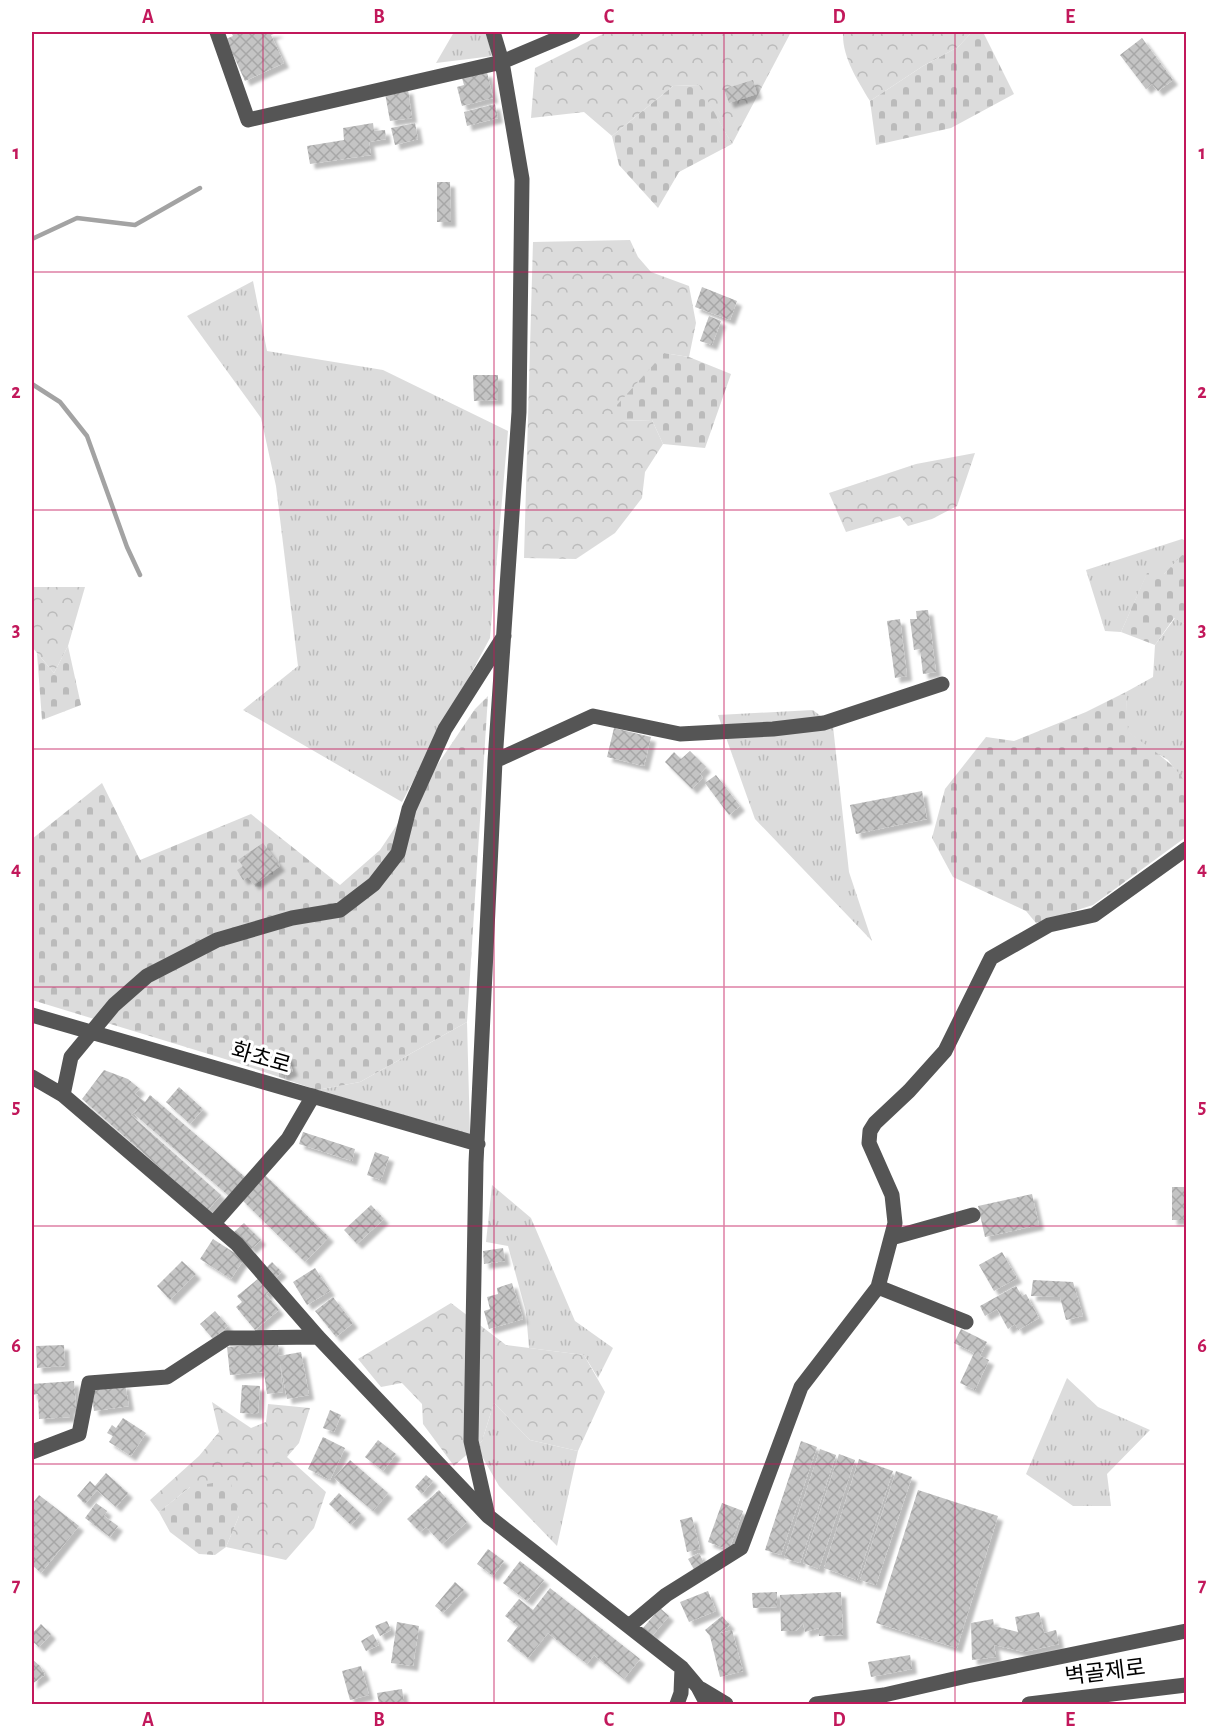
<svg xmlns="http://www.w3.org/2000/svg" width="1218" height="1736" font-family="'Alegreya Sans','Noto Sans KR',sans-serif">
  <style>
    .grass { fill: url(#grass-tufts) }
    .forest { fill: url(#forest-crowns) }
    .cemetery { fill: url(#cemetery-stones) }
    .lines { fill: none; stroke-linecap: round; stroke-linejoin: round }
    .stream { stroke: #a3a3a3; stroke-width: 4.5 }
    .building { fill: url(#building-cross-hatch); filter: url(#shadow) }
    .minor { stroke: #555; stroke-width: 15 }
    .grid { fill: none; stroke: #c2185b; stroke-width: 1.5; stroke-opacity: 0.55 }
    .labels { text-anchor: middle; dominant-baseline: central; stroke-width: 6; stroke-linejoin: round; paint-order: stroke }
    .street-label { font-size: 22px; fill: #000; stroke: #fff }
    .neatline { fill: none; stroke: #c2185b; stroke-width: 2 }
    .grid-label { font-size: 20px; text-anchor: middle; font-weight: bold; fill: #c2185b }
  </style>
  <defs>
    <pattern id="grass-tufts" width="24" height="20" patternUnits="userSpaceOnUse" patternTransform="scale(1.5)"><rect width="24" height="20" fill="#dcdcdc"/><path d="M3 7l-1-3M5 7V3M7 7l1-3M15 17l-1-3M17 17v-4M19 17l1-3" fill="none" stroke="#bbb"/></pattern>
    <pattern id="forest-crowns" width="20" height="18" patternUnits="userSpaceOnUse" patternTransform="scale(1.5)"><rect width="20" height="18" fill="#dcdcdc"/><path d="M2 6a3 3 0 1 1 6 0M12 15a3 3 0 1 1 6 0" fill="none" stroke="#bbb"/></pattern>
    <pattern id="cemetery-stones" width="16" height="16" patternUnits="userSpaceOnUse" patternTransform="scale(1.5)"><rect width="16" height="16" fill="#dcdcdc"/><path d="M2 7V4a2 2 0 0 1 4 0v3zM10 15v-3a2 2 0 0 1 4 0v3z" fill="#bbb"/></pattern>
    <pattern id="building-cross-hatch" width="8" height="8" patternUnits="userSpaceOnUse" patternTransform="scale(1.5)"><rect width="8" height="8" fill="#c4c4c4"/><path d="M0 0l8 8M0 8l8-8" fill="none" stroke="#a7a7a7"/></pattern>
    <filter id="shadow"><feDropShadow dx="5" dy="5" stdDeviation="1.5" flood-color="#0004"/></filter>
  </defs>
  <rect width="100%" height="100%" fill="#fff"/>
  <path class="grass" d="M454,32H485L493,56L436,63Z
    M253,281L267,351L383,370L508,431L490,638L402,802L243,710L298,666L276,486L261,418L187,316Z
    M1182,539L1186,541V554L1185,553L1164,574H1147L1121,632L1105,631L1086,570Z
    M1175,618L1186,625V785L1168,760L1148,748L1127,731L1126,692L1153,677L1155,645Z
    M813,710L833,726L849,872L872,941L755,819L718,715Z
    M467,1022L470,1135L317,1090L360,1082Z
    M492,1185L531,1218L575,1321L613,1348L598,1378L584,1355L529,1348L526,1312L508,1246L486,1242Z
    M1067,1378L1098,1407L1150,1430L1107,1474L1111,1506H1073L1026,1474Z
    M494,1403L530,1440L578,1451L557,1546L499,1486L476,1446L482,1441Z"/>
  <path class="forest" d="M607,32H791L732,144L698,85L673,86L612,136L584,112L531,118L535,68Z
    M843,32H972L958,47L923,66L870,101C857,79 842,57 843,32Z
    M630,240L638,257L651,272L689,286L696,323L689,357L664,353L619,421L652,420L663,444L645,472L642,498L615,533L576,559L524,558L533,242Z
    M975,453L957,506L932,519L908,526L900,516L846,532L829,493L916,464Z
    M32,587H85L68,646L54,673L32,647Z
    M451,1303L506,1345L584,1355L605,1392L578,1451L530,1440L494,1403L482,1441L454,1466L423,1424L422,1404L402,1383L381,1387L358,1359Z
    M212,1402L251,1428L266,1422L268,1404L310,1408L299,1443L287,1457L326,1492L314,1528L286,1560L226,1547L239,1516L190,1487L159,1512L150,1500L199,1456L219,1432Z"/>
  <path class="cemetery" d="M972,32H983L1014,94L951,128L876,145L870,101L923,66L958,47Z
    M699,85L732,144L679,172L658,208L619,165L612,136L673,86Z
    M664,353L689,357L731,374L705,448L663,444L652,420L619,421L617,405Z
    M1185,552L1186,625L1174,618L1155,645L1121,632L1147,573L1164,574Z
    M68,646L81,705L42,720L37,653L54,673Z
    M1126,692L1128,731C1144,745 1179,765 1186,785C1189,794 1186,826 1186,837L1093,905L1036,923L1026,911L953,877L932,838L945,789L986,737L1014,741L1086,712Z
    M488,696L467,1022L360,1082L317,1090L238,1063L32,1000V839L102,783L140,860L251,814L340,885L380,850L475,709Z
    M230,1480L239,1516L226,1547L215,1555L199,1554L170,1532L159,1512L190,1487Z"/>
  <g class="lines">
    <path class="stream" d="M32,239L77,218L135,225L200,188
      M32,384L60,402L87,436L127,547L140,575"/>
  </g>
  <path class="building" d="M231,32H279L271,35L284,63L245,81L226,39L233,36Z
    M1142,38L1173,80L1158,91L1152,84L1146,89L1120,55Z
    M487,72L493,98L462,106L457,87L464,85L462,78Z
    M753,80L757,94L729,103L724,89Z
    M408,89L412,118L390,121L385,93Z
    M495,104L498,118L467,126L464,112Z
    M373,123L374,131L385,130L386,139L369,142L371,155L310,164L307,146L344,140L343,128Z
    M415,123L418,139L395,145L391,128Z
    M437,182H450L451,222H437Z
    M702,287L737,301L730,320L695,307Z
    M709,316L721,321L712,345L700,341Z
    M473,375H498V400L474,401Z
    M928,610L936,672L923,674L920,649L914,650L910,619H917L916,611Z
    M900,619L907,676L895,678L887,621Z
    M614,728L651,737L644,766L607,757Z
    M690,751L706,767L700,774L703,778L692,789L665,762L674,752L681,759Z
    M716,775L740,806L729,815L705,783Z
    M922,791L927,819L856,834L850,805Z
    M263,843L280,866L254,885L248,877L243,880L237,870L243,866L238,860Z
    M286,1055L293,1071L282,1076L275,1060Z
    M104,1070L128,1079L140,1089L135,1094L145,1102L150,1095L245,1177L229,1196L134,1114L140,1106L131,1115L221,1195L208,1210L82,1099Z
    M179,1087L203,1109L190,1124L166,1102Z
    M303,1132L355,1149L352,1161L299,1144Z
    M375,1152L389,1157L381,1180L367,1175Z
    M265,1175L329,1237L305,1262L241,1199Z
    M1172,1187H1186V1220H1172Z
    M1032,1194L1039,1225L985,1237L978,1206Z
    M371,1205L384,1219L357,1244L344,1230Z
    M244,1223L261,1240L251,1249L234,1232Z
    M213,1239L244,1259L231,1279L200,1259Z
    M503,1248L505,1261L484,1264L483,1251Z
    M1002,1252L1017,1278L994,1291L979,1265Z
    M182,1261L196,1274L170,1300L157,1286Z
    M272,1262L282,1272L274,1279L265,1269Z
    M315,1268L330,1291L307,1305L293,1282Z
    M259,1278L270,1291L266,1294L279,1310L255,1330L236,1307L242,1302L237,1296Z
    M1033,1280L1073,1282L1083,1316L1066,1320L1060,1297L1031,1296Z
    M512,1283L523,1319L489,1329L484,1311L490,1309L487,1297L498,1294L497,1288Z
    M1016,1286L1022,1296L1026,1294L1039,1318L1018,1330L1015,1324L1008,1329L997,1309L985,1316L980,1306Z
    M333,1297L353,1323L336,1337L315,1311Z
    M215,1311L228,1326L213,1339L200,1324Z
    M961,1329L987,1342L980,1356L989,1360L975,1390L960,1383L974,1353L954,1343Z
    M278,1342L279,1356L301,1352L309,1395L287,1399L280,1362L283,1392L267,1394L264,1372L230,1375L227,1347Z
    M64,1345L65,1366L37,1368L36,1346Z
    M74,1381L76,1408H70V1417L39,1419L38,1394L32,1395V1384Z
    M125,1384L129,1406L94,1411L91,1389Z
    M242,1385L260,1386L258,1414L240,1413Z
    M330,1410L341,1415L334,1432L323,1428Z
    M123,1418L146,1433L131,1456L109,1442L113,1436L107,1433L112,1425L116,1428Z
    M323,1437L345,1448L330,1480L308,1469Z
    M378,1440L396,1454L383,1471L365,1457Z
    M801,1441L817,1447L781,1555L765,1550Z
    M820,1449L836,1455L800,1563L784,1558Z
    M839,1454L855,1460L819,1569L803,1563Z
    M859,1459L893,1471L857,1580L824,1568Z
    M350,1460L388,1493L373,1511L334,1478Z
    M896,1471L912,1477L876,1585L860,1580Z
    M106,1473L128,1493L116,1507L97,1490L85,1504L77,1496L90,1481L95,1486Z
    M426,1475L433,1481L422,1494L415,1487Z
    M439,1490L467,1522L442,1544L426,1527L420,1532L407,1519Z
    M918,1490L998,1516L957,1648L876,1623Z
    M339,1493L361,1514L351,1525L329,1504Z
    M39,1495L79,1526L41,1573L32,1565V1504Z
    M96,1503L107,1511L104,1516L118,1526L110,1537L85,1518Z
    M722,1503L743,1511L729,1550L708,1542Z
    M692,1517L700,1549L687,1552L680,1520Z
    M488,1549L504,1561L493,1576L477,1564Z
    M699,1553L705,1565L695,1571L688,1559Z
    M520,1561L544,1580L527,1601L503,1583Z
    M455,1582L464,1590L443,1613L435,1606Z
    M550,1588L640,1659L624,1679L594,1655L587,1664L548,1633L528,1658L507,1641L518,1626L505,1616L519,1599L533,1610Z
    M708,1591L716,1611L689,1622L680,1602Z
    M777,1592V1607L753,1608L752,1593Z
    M841,1592L843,1635L819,1636V1628L805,1632L803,1623L796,1631H781L780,1595Z
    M660,1608L669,1616L652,1636L643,1628Z
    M1039,1612L1044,1633L1056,1630L1059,1644L1024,1652L994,1645L996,1657L972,1660L971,1623L993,1619L994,1626L1018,1632L1015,1617Z
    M722,1616L730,1625L718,1634L732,1630L743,1671L720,1677L710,1636L705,1630Z
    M387,1621L391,1630L380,1636L375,1626Z
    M397,1622L419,1626L413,1666L391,1663Z
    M41,1624L51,1634L39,1647L32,1641V1634Z
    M373,1634L379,1645L366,1651L361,1641Z
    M910,1655L912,1669L871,1677L868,1662Z
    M32,1659L40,1666L45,1675L32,1684Z
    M361,1666L369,1695L350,1700L342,1671Z
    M402,1689L404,1702L379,1704L377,1693Z"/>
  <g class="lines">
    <path class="minor" d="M217,32L248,120L502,62L573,32
      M493,32L502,62L522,179L519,412L495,761L476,1163L471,1441L488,1516L682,1668L698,1687L707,1704
      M495,761L593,716L680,734L773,729L824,723L942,684
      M32,1015L478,1144
      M32,1077L63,1095L237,1244L318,1337L488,1516
      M63,1095L71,1057L114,1005L147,976L217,940L292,918L340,910L374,884L398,853L409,809L445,729L504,636
      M214,1223L288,1139L313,1096
      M891,1238L973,1215
      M878,1287L966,1322
      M32,1452L79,1434L89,1383L167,1377L227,1338L318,1337
      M629,1626L666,1595L741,1548L801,1387L878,1287L895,1223L892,1195L869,1143L870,1131L875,1123L909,1091L945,1051L991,958L1049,925L1094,915L1186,849
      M701,1689L726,1704
      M677,1704L681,1693L682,1668
      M816,1704L884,1695L967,1676L1186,1631
      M1029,1704L1186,1685"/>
  </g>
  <path class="grid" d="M263,32V1704M494,32V1704M724,32V1704M955,32V1704M32,272H1186M32,510H1186M32,749H1186M32,987H1186M32,1226H1186M32,1464H1186"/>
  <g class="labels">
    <g class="street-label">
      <text transform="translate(261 1058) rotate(16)">화초로</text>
      <text transform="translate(1105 1672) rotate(-7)">벽골제로</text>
    </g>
  </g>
  <rect width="1218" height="1736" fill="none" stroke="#ffffff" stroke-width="66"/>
  <rect x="33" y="33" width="1152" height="1670" class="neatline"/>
  <g class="grid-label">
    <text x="148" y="23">A</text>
    <text x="379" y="23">B</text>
    <text x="609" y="23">C</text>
    <text x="839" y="23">D</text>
    <text x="1070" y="23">E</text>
    <text x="16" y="159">1</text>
    <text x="1202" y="159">1</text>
    <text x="16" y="398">2</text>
    <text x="1202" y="398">2</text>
    <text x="16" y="636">3</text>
    <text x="1202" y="636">3</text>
    <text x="16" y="875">4</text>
    <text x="1202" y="875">4</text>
    <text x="16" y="1113">5</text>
    <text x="1202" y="1113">5</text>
    <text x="16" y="1352">6</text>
    <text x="1202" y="1352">6</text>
    <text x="16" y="1591">7</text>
    <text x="1202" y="1591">7</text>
    <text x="148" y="1726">A</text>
    <text x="379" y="1726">B</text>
    <text x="609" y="1726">C</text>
    <text x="839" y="1726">D</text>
    <text x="1070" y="1726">E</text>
  </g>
</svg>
